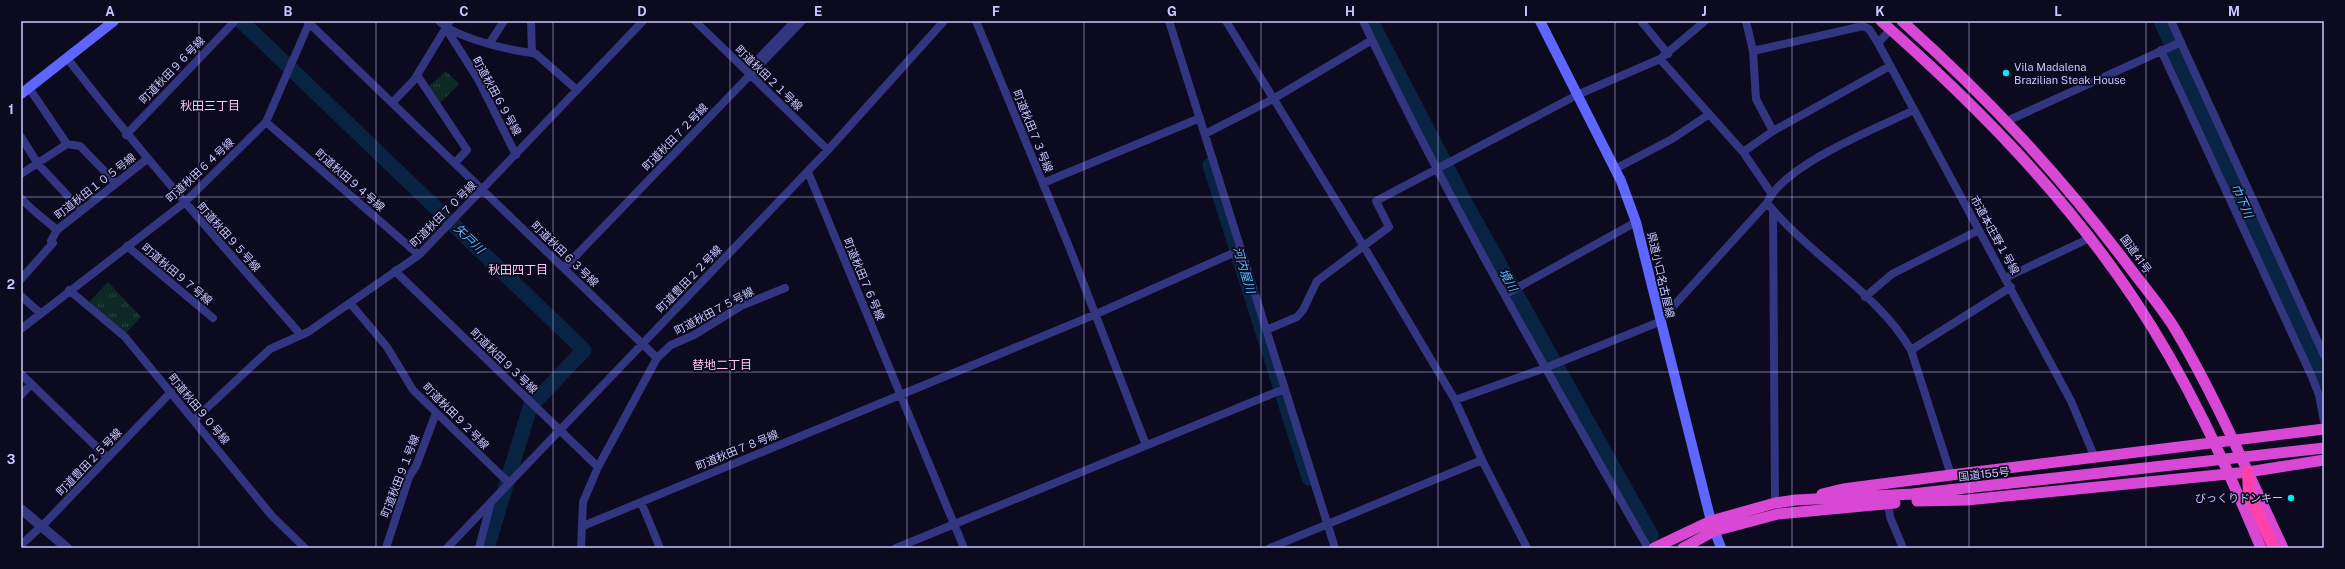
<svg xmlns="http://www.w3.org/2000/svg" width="2345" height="569" font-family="'Public Sans','Noto Sans JP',sans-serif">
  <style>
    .park { fill: url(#park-tufts) }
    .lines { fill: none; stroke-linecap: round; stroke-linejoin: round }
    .river { stroke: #092343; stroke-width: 15 }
    .minor { stroke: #323580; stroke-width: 8 }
    .tertiary { stroke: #323580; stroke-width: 10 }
    .secondary { stroke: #5e66ff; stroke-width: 10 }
    .trunk { stroke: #d848d4; stroke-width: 11 }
    .motorway { stroke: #ff42aa; stroke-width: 12 }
    .grid { fill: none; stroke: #c9c7ff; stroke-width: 1; stroke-opacity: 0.55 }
    .poi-dot { fill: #00ebf2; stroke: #0c0a1e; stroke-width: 1.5 }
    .labels { text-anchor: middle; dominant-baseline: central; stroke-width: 3.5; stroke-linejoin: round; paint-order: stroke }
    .poi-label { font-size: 11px; fill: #c9c7ff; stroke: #0c0a1e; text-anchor: start }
    .street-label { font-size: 11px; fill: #c9c7ff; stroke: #0c0a1e }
    .neighbourhood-label { font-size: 12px; fill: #ffc9ef; stroke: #0c0a1e }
    .water-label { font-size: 12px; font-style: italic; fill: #55bcff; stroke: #0c0a1e }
    .neatline { fill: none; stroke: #c9c7ff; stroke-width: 1.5 }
    .grid-label { font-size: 13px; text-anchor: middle; font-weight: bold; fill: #c9c7ff }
  </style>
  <defs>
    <pattern id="park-tufts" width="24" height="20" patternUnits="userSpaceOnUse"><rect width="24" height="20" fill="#0d2825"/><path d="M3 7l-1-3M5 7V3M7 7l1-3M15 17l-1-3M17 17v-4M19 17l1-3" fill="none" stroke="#2f4646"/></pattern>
  </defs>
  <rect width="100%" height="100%" fill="#0c0a1e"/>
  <path class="park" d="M446,71L459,84L439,104L428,87Z
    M108,282L141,317L126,333L89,302Z"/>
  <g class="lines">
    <path class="river" d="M241,21L584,350L530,407L487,548
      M1371,21L1467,206L1651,535
      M2161,21L2324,381
      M1210,165L1309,478"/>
    <path class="minor" d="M307,21L657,358L598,467L583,502L581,548
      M439,21C456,38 508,50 532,53
      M531,21L532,53L536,54L577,90
      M695,21L828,150
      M976,21L1070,249L1146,445
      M1169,21L1335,548
      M1226,21L1363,245L1455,400L1482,460L1527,548
      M1363,21C1448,201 1549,375 1648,548
      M1641,21L1668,54
      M1746,21L1753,51L1756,99L1773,131
      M2171,21L2324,355
      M445,27L478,79L516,155
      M1891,29L1878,43L2071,401L2095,458
      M489,44L504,21
      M2161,50L2312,377L2319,395L2324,421
      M1753,51L1863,26L1869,29L1878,43
      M760,57L795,21
      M67,58C141,154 221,244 301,335
      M1660,59L1743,152L1771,193
      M417,75L467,150L455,163
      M29,88L67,144L80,146L116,183
      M392,103L414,80L450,21
      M2007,121L2181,42
      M266,122L419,255
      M1205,134L1273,99L1372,40
      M126,135L235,21
      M21,137L38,164L81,210
      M1743,152L1773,131L1890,66
      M1615,169L1672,139L1708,115
      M808,172L964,548
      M21,174L67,144
      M1043,183L1200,118
      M21,198C32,211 45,219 57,230L147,159
      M1767,203C1809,255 1878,293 1911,350L1951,475
      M1773,210L1775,503
      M127,246L213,318
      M564,268L802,21
      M395,271L598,467
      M2005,278L2090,238
      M21,279L53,243L51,241L57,230
      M69,290L125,337L272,516L305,548
      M1506,294L1636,222
      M21,296L40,313
      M1865,297L1892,274L1979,230
      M350,303L387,347L413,390L509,483
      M21,329L184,203L266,122L310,21
      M1266,330L1297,317L1303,310L1317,281L1389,227L1376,201L1577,95L1660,59L1705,21
      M1911,350L2011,287
      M657,358L671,345L694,335L741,306L785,288
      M21,374L108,458
      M21,395L31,384
      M1455,400L1545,368L1659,322L1767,203C1783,165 1877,128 1914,110
      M194,420L270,349L308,332L419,255L643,21
      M641,502L660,548
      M1888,503L1890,517L1903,548
      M583,526L1094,315L1240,250
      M21,545L47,521L171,392
      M386,548L409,477L416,466L436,413
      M447,548L828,150L944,21
      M479,548L491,502
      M896,548L1284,389
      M1270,548L1482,460"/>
    <path class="tertiary" d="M21,509L67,548"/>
    <path class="secondary" d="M1540,21L1621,181L1636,222L1711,521L1721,548
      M21,94L114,21"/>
    <path class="trunk" d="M1881,21C1975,104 2064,194 2134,299C2186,377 2225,462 2261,548
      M1902,21C1989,99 2060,175 2130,268C2145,288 2162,308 2175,329C2217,399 2248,474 2283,548
      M1822,494L1843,489L1951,475L2324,429
      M1917,501L1967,500L2248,472L2324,460
      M1654,548L1711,521L1775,503L1796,500L1912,494L2324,448
      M1683,548L1714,531L1778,514L1895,503"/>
    <path class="motorway" d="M2248,472L2249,494L2274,548"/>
  </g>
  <path class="grid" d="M199,21V548M376,21V548M553,21V548M730,21V548M907,21V548M1084,21V548M1261,21V548M1438,21V548M1615,21V548M1792,21V548M1969,21V548M2146,21V548M21,197H2324M21,372H2324"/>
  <g class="poi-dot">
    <circle cx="2006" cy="73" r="4"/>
    <circle cx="2291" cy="498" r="4"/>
  </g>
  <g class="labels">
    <g class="poi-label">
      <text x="2014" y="67">Vila Madalena<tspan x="2014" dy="13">Brazilian Steak House</tspan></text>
      <text x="2283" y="498" text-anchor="end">びっくりドンキー</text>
    </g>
    <g class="street-label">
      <text transform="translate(172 70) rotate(-46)">町道秋田９６号線</text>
      <text transform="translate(769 78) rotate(44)">町道秋田２１号線</text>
      <text transform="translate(497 96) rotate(61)">町道秋田６９号線</text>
      <text transform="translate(1033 131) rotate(68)">町道秋田７３号線</text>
      <text transform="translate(675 137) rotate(-46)">町道秋田７２号線</text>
      <text transform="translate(200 170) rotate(-43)">町道秋田６４号線</text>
      <text transform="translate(350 180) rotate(41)">町道秋田９４号線</text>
      <text transform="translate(95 186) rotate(-38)">町道秋田１０５号線</text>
      <text transform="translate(443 214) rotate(-45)">町道秋田７０号線</text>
      <text transform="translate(1995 235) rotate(61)">市道本庄野１号線</text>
      <text transform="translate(229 237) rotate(48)">町道秋田９５号線</text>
      <text transform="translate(565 254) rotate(44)">町道秋田６３号線</text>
      <text transform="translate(2136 254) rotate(54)">国道41号</text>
      <text transform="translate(177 274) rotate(40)">町道秋田９７号線</text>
      <text transform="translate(1661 275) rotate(77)">県道小口名古屋線</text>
      <text transform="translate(689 279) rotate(-46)">町道豊田２２号線</text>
      <text transform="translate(864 279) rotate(67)">町道秋田７６号線</text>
      <text transform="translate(714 311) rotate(-28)">町道秋田７５号線</text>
      <text transform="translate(504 361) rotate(44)">町道秋田９３号線</text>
      <text transform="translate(199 409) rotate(50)">町道秋田９０号線</text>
      <text transform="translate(456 416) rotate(45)">町道秋田９２号線</text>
      <text transform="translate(737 450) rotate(-22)">町道秋田７８号線</text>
      <text transform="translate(89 462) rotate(-46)">町道豊田２５号線</text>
      <text transform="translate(1984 474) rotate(-6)">国道155号</text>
      <text transform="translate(400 476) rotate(-69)">町道秋田９１号線</text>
    </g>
    <g class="neighbourhood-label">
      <text x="210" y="106">秋田三丁目</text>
      <text x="518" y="270">秋田四丁目</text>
      <text x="722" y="365">替地二丁目</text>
    </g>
    <g class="water-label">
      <text transform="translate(2242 201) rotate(66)">巾下川</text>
      <text transform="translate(469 239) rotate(44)">矢戸川</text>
      <text transform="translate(1244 270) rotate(73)">河内屋川</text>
      <text transform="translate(1508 280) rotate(61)">境川</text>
    </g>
  </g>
  <rect width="2345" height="569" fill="none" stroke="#0c0a1e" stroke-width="44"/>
  <rect x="22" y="22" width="2301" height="525" class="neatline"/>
  <g class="grid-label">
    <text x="110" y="16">A</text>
    <text x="288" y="16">B</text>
    <text x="464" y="16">C</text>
    <text x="642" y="16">D</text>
    <text x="818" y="16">E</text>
    <text x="996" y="16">F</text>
    <text x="1172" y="16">G</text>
    <text x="1350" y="16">H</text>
    <text x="1526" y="16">I</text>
    <text x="1704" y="16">J</text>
    <text x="1880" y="16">K</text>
    <text x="2058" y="16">L</text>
    <text x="2234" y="16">M</text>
    <text x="11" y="114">1</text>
    <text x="11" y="289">2</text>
    <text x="11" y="464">3</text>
  </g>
</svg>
